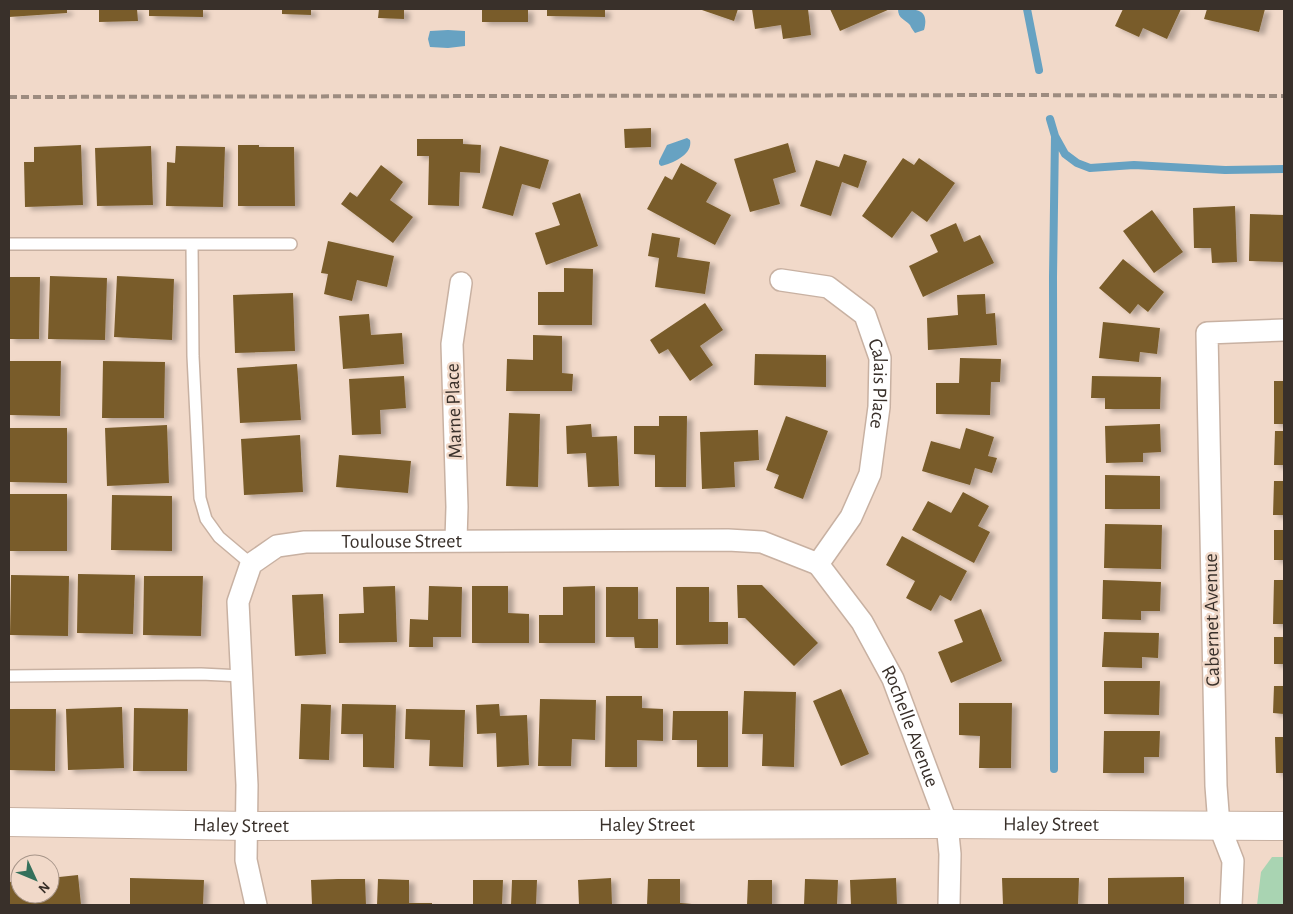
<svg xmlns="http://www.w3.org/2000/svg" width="1293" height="914" font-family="'Alegreya Sans',sans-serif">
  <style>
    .green { fill: #a9d4b2 }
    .water { fill: #67a2c2 }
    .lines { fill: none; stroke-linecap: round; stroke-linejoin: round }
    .stream { stroke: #67a2c2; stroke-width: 8 }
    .building { fill: #795c2a; filter: url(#shadow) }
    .lane-casing { stroke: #c8b1a2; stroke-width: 14 }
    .street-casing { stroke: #c8b1a2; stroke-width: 24 }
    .secondary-casing { stroke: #c8b1a2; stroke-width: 30 }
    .lane { stroke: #fff; stroke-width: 11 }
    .street { stroke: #fff; stroke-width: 21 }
    .secondary { stroke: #fff; stroke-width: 28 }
    .rail { stroke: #9d8c80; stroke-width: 4; stroke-dasharray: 8 4; stroke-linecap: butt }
    .labels { text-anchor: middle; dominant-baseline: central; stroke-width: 5; stroke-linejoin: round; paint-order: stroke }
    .street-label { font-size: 20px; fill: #39302a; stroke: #f1d9c9 }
  </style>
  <defs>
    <filter id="shadow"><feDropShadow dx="5.5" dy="3" stdDeviation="2.5" flood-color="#0004"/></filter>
  </defs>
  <rect width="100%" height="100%" fill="#f1d9c9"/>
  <path class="green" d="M1272,857H1284V905H1257L1261,872Z"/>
  <path class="water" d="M898,9C915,9 930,8 924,30L915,33C913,30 911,28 910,25C905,19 898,19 898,9Z
    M448,30L465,31V46L448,48L430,47L428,39L430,31Z
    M687,138L690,140C693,154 674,163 661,166L659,164V161L667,145Z"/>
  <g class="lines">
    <path class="stream" d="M1027,9L1039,70
      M1050,119L1055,136L1065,154L1077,163L1090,168L1134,165L1225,170L1284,169
      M1054,769L1053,277L1055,136"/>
  </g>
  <path class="building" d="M9,9H67V13L9,17Z
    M99,9H137L138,21L99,22Z
    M149,9H203V17L149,16Z
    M282,9H311V15L282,14Z
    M379,9H404V19L378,18Z
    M482,9H528V22H482Z
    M547,9H605V17L547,16Z
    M699,9H738L734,21Z
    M752,9H808L811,35L783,39L781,25L755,29Z
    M830,9H890L840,31Z
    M1123,9H1181L1167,39L1143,28L1139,37L1115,26Z
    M1207,9H1265L1259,32L1204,19Z
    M651,128V147L625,148L624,129Z
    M417,139H463V144L481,145L480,173L460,172L459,206L428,205L429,156H417Z
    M788,143L796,172L773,179L780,204L750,212L734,159Z
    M81,145L83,205L25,207L24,162H34V147Z
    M238,145H259V147H294L295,206H238Z
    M151,146L153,205L97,206L95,148Z
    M176,146L225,147L223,207L166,206L167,162L175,163Z
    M500,146L549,160L540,189L522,184L513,216L482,208Z
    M844,154L867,161L858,188L842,182L831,216L800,206L816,160L839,167Z
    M903,158L914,165L919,158L955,183L927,222L912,211L892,238L862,216Z
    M681,163L717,183L706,202L731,215L715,245L647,209L665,176L672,180Z
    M381,165L403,182L390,200L413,217L393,243L341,204L350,192L357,197Z
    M580,193L598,246L546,265L535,233L560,225L552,203Z
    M1235,206L1237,262L1212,263L1211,248H1194L1193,208Z
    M1152,210L1183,252L1154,273L1123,231Z
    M1250,214L1284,215V262L1249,261Z
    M956,223L964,242L980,235L994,263L923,297L909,266L938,252L930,235Z
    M652,233L680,238L677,257L710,262L705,294L655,287L659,258L648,256Z
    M328,241L394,256L387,287L357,280L352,301L324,294L328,274L321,273Z
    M1123,259L1164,292L1148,312L1138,304L1130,314L1099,288Z
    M564,268L593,269L592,325H538V292H564Z
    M50,276L107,278L105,340L48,339Z
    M117,276L174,279L172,340L114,337Z
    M9,277H40L39,339H9Z
    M293,293L295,351L235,353L233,295Z
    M985,294L986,314L995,313L997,345L928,350L927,318L958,315L957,295Z
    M705,303L723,330L700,346L713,365L690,381L668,349L659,354L650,340Z
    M369,314L371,335L402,333L404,364L343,369L339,316Z
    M1103,322L1160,328L1157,354L1140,352L1139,362L1099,358Z
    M533,335L562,336V373L573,374L572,391H506L507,359L533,360Z
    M755,354L826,355V387L754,385Z
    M960,358L1001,359L1000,382H991L990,415L936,414V383H959Z
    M9,361H61L60,416L9,415Z
    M103,361L165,362L164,418H102Z
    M297,364L301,420L240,423L237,368Z
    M404,376L406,408L380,410L381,434L352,435L349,379Z
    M1092,376L1161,377L1160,409H1105V398H1091Z
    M1274,381H1284V424H1274Z
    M509,413L540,414L538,487L506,486Z
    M659,416H687L686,487H655V455L634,454V426H659Z
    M786,416L828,431L803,499L774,488L779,475L766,470Z
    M591,424L592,437L617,436L619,486L588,487L586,453L567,454L566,426Z
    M1160,424L1161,452L1143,453V462L1106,463L1105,426Z
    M167,425L169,483L107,486L105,428Z
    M9,428H67V483L9,482Z
    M966,428L994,437L988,456L997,458L992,473L975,468L970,485L922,471L931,441L960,449Z
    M758,430L759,460L734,462L735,487L702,489L700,432Z
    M1275,431H1284V465H1274Z
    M300,435L303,492L244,495L241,439Z
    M339,455L411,461L408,493L336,487Z
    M1105,475L1160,476V509H1105Z
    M1274,481H1284V515H1273Z
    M963,492L989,506L978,526L990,532L974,563L912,530L928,501L951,513Z
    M9,494H67V551H9Z
    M112,495L172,496V551L111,550Z
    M1105,524L1162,525L1161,569L1104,568Z
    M1274,530H1284V560H1274Z
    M902,536L967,571L951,601L940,595L931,611L906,598L915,581L886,565Z
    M78,574L135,575L133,634L77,633Z
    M11,575L69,576L68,636L10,635Z
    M144,576H203L201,636L143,635Z
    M1103,580L1161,582L1160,611H1141V620L1102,619Z
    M1274,580H1284V624H1273Z
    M737,585H762L818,643L794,666L745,618H738Z
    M395,586L397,642L339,643V614L364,613L363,587Z
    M429,586L462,587L461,637H433V647H409L410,619L428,620Z
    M472,586H508V613L529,614V643H472Z
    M595,586V643H539V615H563V587Z
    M606,587H638V619H658V648H635L634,637H606Z
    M676,587H709V622H728V644L676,645Z
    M323,594L326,654L295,656L292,595Z
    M981,609L1002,661L951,683L938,652L963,642L954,620Z
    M1104,632L1159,633L1158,658L1142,657V668L1102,667Z
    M1274,637H1284V664H1274Z
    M1104,681H1160L1159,715L1104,714Z
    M1274,686H1284V714L1273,713Z
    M841,689L869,754L841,766L813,701Z
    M744,691L796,692L794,767L762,766L763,734H742Z
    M606,696H642V708L663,709V741L637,740V767H605Z
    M540,699L596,700L595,740L572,739L571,766H538Z
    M959,703H1012L1011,768H979L980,736L959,735Z
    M301,704L331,705L329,760L299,759Z
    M342,704L396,705L394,768L363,767V734H341Z
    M499,704L500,716L527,715L529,765L497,767L496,733L477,734L476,705Z
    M122,707L124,768L68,770L66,709Z
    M134,708L188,709L187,771H133Z
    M9,709H56L55,771L9,770Z
    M406,709L465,710L463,767L429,766L430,740L405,739Z
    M673,711H728V767H697V740H672Z
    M1104,731H1160L1159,757H1144V773H1103Z
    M1275,737H1284V773H1276Z
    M78,875L81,905H9V882L20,881V894H50V878Z
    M1184,877V905H1108V878Z
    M130,878L204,880L203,905H130Z
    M611,878L612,905H579L578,880Z
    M896,878L897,905H851L850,880Z
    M1002,878H1079L1078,905H1003Z
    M338,879H365L366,905H312L311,880Z
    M378,879L409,880V903H432V905H377Z
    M648,879H680V903L692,904V905H647Z
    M805,879L838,880L837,905H804Z
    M473,880H503L502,905H473Z
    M512,880H537L536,905H511Z
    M748,880H772V905H747Z"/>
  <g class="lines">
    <g class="lane-casing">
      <path id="lane" d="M9,244H291
        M192,244L193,356L200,498L206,519L219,537L251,564
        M9,676L201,674L242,676"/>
    </g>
    <g class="street-casing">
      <g id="street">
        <path id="s1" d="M781,280L828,287L865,315L880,358L879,407L870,474L851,517L818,564"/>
        <path d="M456,540L457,507L452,344L461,283"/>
        <path id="s2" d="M818,564L862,622L893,679L947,824L950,854L949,905"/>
        <path id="s3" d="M256,905L246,860L247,785L238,602L251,564L277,546L305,542L728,540L762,542L818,564"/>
        <path d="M1231,905L1233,861L1219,825L1216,786L1207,333L1284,330"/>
      </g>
    </g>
    <g class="secondary-casing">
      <g id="secondary">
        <path id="s4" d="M9,822L247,826L947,824L1284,826"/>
      </g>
    </g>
    <use href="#lane" class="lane"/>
    <use href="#street" class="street"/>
    <use href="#secondary" class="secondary"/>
    <path class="rail" d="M9,97L1018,95L1284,96"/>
  </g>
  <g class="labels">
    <g class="street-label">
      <text stroke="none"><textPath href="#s1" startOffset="165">Calais Place</textPath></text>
      <text transform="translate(454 411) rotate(-92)">Marne Place</text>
      <text stroke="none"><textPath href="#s3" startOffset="501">Toulouse Street</textPath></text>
      <text transform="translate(1212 620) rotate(-91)">Cabernet Avenue</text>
      <text stroke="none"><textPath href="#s2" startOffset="188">Rochelle Avenue</textPath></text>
      <text stroke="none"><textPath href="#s4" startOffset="1042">Haley Street</textPath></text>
      <text stroke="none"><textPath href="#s4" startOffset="232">Haley Street</textPath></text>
      <text stroke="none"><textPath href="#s4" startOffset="638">Haley Street</textPath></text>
    </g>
  </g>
  <rect width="1293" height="914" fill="none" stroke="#39302a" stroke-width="20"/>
  <g transform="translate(35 879) rotate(134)"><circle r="24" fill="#f1d9c9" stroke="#a79589"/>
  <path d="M0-4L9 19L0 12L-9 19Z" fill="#34705b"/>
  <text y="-8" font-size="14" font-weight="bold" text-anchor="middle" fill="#39302a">N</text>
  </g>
</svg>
